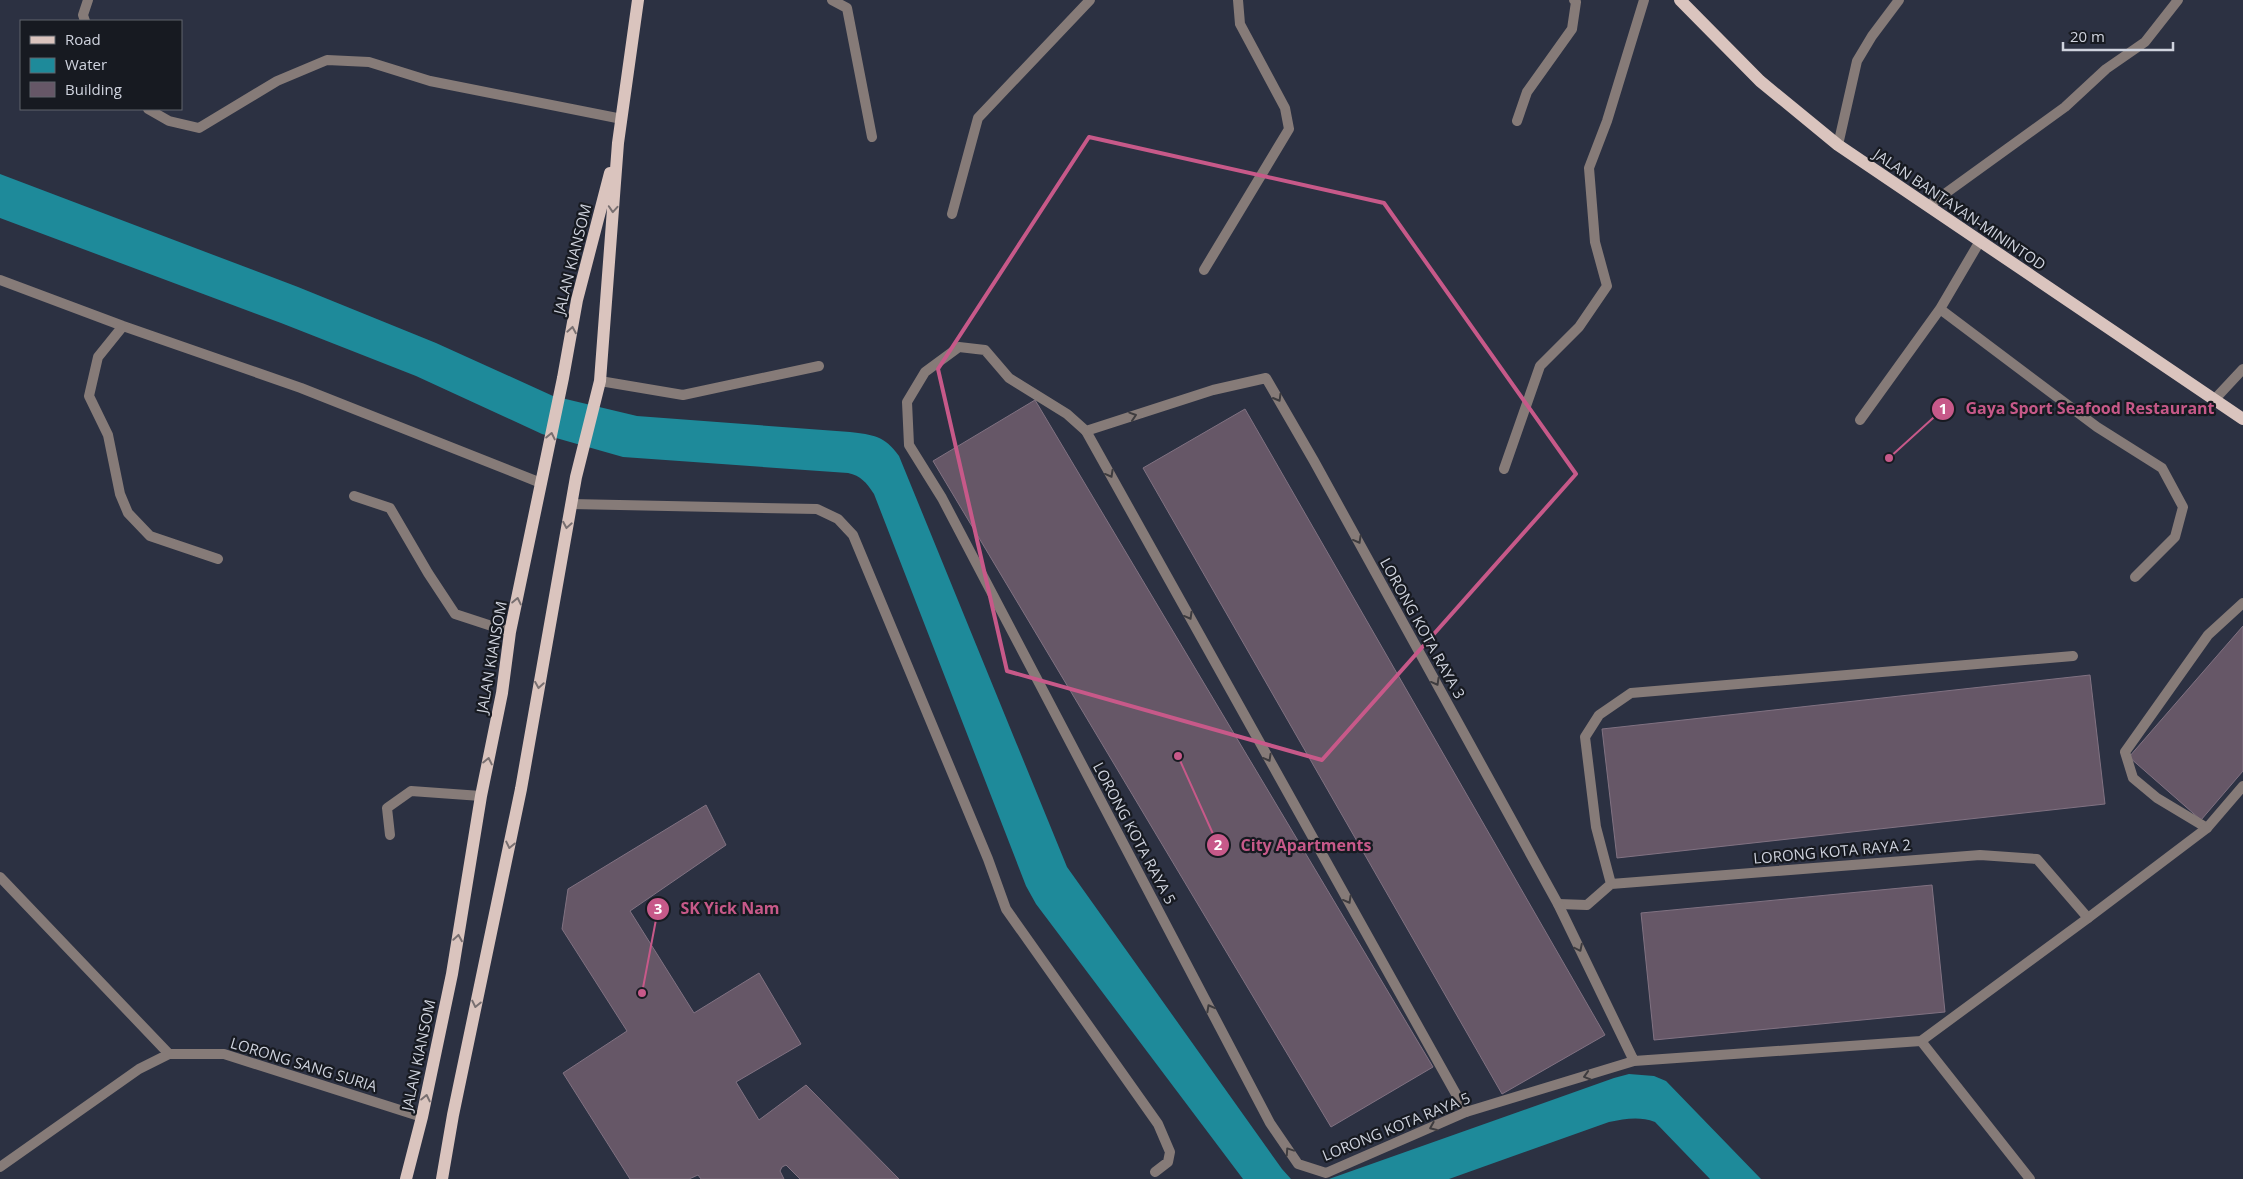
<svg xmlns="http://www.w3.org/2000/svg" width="2243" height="1179" font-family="'Open Sans',sans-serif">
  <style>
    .water { fill: #1e8a9a }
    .building { fill: #665767; stroke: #817282 }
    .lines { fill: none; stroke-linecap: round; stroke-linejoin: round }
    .service { stroke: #867b78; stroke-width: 10 }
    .minor { stroke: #867b78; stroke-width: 10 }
    .primary { stroke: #dac4be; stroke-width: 12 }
    .oneway { stroke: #786f70 }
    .oneway2 { stroke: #3e3c3f }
    .marked { fill: none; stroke: #c75989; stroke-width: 4; stroke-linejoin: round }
    .labels { text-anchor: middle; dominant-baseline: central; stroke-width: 4.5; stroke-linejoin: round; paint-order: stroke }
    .street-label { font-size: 15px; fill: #cfd3de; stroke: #171a21 }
    .leader { fill: none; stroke: #c75989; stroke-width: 2 }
    .callout-dot { fill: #c75989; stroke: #171a21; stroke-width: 2 }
    .mark-label { font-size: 15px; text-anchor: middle; font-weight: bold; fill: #fff }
    .callout-label { font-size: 16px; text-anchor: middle; font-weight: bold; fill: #c75989; stroke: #171a21; stroke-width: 4.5; stroke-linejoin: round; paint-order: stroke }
  </style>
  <rect width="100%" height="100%" fill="#2c3142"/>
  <path class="water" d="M0,174L298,287L436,343L553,396L637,416L850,432C873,435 884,435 899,456L1067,867L1282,1169L1291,1179H1243L1036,904L1026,886L874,494C866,482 861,476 848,473L623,457L542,434L416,376L281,323L0,218Z
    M1629,1074L1654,1076L1666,1081L1761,1179H1710L1655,1122C1639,1116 1625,1119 1609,1122L1449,1179H1329L1614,1078Z"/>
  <path class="building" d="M1035,400L1433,1067L1331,1127L933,461Z
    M1245,409L1605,1035L1502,1094L1143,468Z
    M2243,626V771L2201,820L2129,757Z
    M2090,675L2105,804L1617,858L1602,729Z
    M706,805L726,845L630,911L694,1013L759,973L801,1044L736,1082L759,1120L806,1085L899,1179H800L786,1165L782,1167L780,1171L784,1179H701L698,1175L689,1179H630L563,1073L627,1031L562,929L568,889Z
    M1932,885L1945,1012L1654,1040L1641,913Z"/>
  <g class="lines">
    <path class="service" d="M832,0L847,8L872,137
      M85,21L83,15L88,0
      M1517,121L1527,92L1572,29L1576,2L1574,0
      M1204,270L1289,129L1285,108L1240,24L1238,0
      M1940,309L2097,427L2162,468L2183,507L2175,537L2135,577
      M600,381L683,395L819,366
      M2214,400L2243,369
      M1860,420L1940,309L1980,241
      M1086,431L1466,1112
      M2207,828L2157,798L2133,778L2125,752L2208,635L2243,603
      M390,835L387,808L411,791L481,796
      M1611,884L1596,827L1585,737L1599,715L1631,693L2073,656
      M1558,904L1587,905L1611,884L1980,855L2037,859L2088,918
      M1921,1041L2030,1179"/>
    <path class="minor" d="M148,109L169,121L199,128L277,81L327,60L369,62L430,81L622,119
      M1838,145L1857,61L1872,36L1899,0
      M1928,206L2065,107L2106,69L2145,42L2178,0
      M952,214L978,118L1090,0
      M0,280L123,326L301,388L541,483
      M123,326L98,357L89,396L108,435L120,494L128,513L150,536L218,559
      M1504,469L1540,366L1579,327L1607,286L1595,242L1589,168L1607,121L1644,0
      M354,496L390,508L428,573L455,614L510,632
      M571,504L817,509L838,519L853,535L988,859L1006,909L1158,1124L1170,1152L1168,1162L1155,1172
      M0,877L169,1054
      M1634,1061L1558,904L1314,461L1266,378L1213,390L1086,431L1067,414L1009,378L985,350L959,347L925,372L907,402L909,445L942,498L1270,1123L1298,1164L1326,1173L1466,1112L1634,1061L1921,1041L2088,918L2207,828L2243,786
      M0,1167L139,1069L169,1054H224L422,1117"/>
    <path class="primary" d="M1680,0L1760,81L1838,145L2243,419
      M406,1179L422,1117L452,974L481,796L502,693L510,632L563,378L577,300L610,173
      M442,1179L453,1115L521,789L576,477L600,381L618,143L638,0"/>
  </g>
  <defs><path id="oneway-chevron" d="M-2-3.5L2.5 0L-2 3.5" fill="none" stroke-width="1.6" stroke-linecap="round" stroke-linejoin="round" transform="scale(1.25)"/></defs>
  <g class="oneway">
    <use href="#oneway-chevron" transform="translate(613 209) rotate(94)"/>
    <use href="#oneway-chevron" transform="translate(572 330) rotate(-80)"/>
    <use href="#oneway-chevron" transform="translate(551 436) rotate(-78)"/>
    <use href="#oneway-chevron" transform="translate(567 525) rotate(100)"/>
    <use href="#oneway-chevron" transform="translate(517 601) rotate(-78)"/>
    <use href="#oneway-chevron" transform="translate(539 685) rotate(99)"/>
    <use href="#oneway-chevron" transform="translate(488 761) rotate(-78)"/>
    <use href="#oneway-chevron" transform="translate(510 845) rotate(102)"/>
    <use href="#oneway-chevron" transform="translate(458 938) rotate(-81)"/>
    <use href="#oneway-chevron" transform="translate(476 1004) rotate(102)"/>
    <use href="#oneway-chevron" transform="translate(426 1098) rotate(-78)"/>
  </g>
  <g class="oneway2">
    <use href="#oneway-chevron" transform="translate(1278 398) rotate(60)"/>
    <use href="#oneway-chevron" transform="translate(1133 416) rotate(-18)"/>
    <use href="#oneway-chevron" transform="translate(1110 474) rotate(61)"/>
    <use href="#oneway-chevron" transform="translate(1358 540) rotate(61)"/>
    <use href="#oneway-chevron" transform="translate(1189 616) rotate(61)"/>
    <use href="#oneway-chevron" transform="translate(1436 682) rotate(61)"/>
    <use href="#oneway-chevron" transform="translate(1268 758) rotate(61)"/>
    <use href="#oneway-chevron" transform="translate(1348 900) rotate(61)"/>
    <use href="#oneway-chevron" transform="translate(1579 948) rotate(64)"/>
    <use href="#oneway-chevron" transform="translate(1210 1008) rotate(-118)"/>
    <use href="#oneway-chevron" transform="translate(1587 1076) rotate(163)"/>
    <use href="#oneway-chevron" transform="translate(1433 1127) rotate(157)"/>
    <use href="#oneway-chevron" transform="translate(1289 1151) rotate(-124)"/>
  </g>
  <path class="marked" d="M1089,137L1384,203L1576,474L1322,760L1007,671L938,369Z"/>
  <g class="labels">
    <g class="street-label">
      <text transform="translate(1960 209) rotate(34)">JALAN BANTAYAN-MININTOD</text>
      <text transform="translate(572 259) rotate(-76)">JALAN KIANSOM</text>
      <text transform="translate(1423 628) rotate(61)">LORONG KOTA RAYA 3</text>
      <text transform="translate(491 657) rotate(-80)">JALAN KIANSOM</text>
      <text transform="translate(1135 833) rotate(62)">LORONG KOTA RAYA 5</text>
      <text transform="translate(1832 851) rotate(-5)">LORONG KOTA RAYA 2</text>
      <text transform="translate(418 1055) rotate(-78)">JALAN KIANSOM</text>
      <text transform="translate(304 1064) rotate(17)">LORONG SANG SURIA</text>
      <text transform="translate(1396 1126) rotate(-22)">LORONG KOTA RAYA 5</text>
    </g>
  </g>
  <path class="leader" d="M1889 458L1943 409M1178 756L1218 845M642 993L658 909"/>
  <g class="callout-dot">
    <circle cx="1889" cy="458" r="5"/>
    <circle cx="1178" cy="756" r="5"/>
    <circle cx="642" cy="993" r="5"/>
    <circle cx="1943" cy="409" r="12"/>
    <circle cx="1218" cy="845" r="12"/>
    <circle cx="658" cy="909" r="12"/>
  </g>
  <g class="mark-label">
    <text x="1943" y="414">1</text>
    <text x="1218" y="850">2</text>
    <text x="658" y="914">3</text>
  </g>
  <g class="callout-label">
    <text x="2090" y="414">Gaya Sport Seafood Restaurant</text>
    <text x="1306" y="851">City Apartments</text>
    <text x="730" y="914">SK Yick Nam</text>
  </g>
  <rect x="20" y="20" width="162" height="90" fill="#171a21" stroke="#61646d"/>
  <rect x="30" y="36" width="25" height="8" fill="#dac4be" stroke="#61646d"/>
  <text x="65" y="45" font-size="15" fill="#cfd3de">Road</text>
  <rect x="30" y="58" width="25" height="15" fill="#1e8a9a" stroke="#61646d"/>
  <text x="65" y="70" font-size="15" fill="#cfd3de">Water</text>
  <rect x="30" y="82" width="25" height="15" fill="#665767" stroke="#61646d"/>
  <text x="65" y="95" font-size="15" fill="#cfd3de">Building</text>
  <path d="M2063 42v8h110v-8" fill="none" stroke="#cfd3de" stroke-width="2.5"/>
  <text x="2070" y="42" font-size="15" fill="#cfd3de" stroke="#171a21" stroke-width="4" paint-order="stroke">20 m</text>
</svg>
